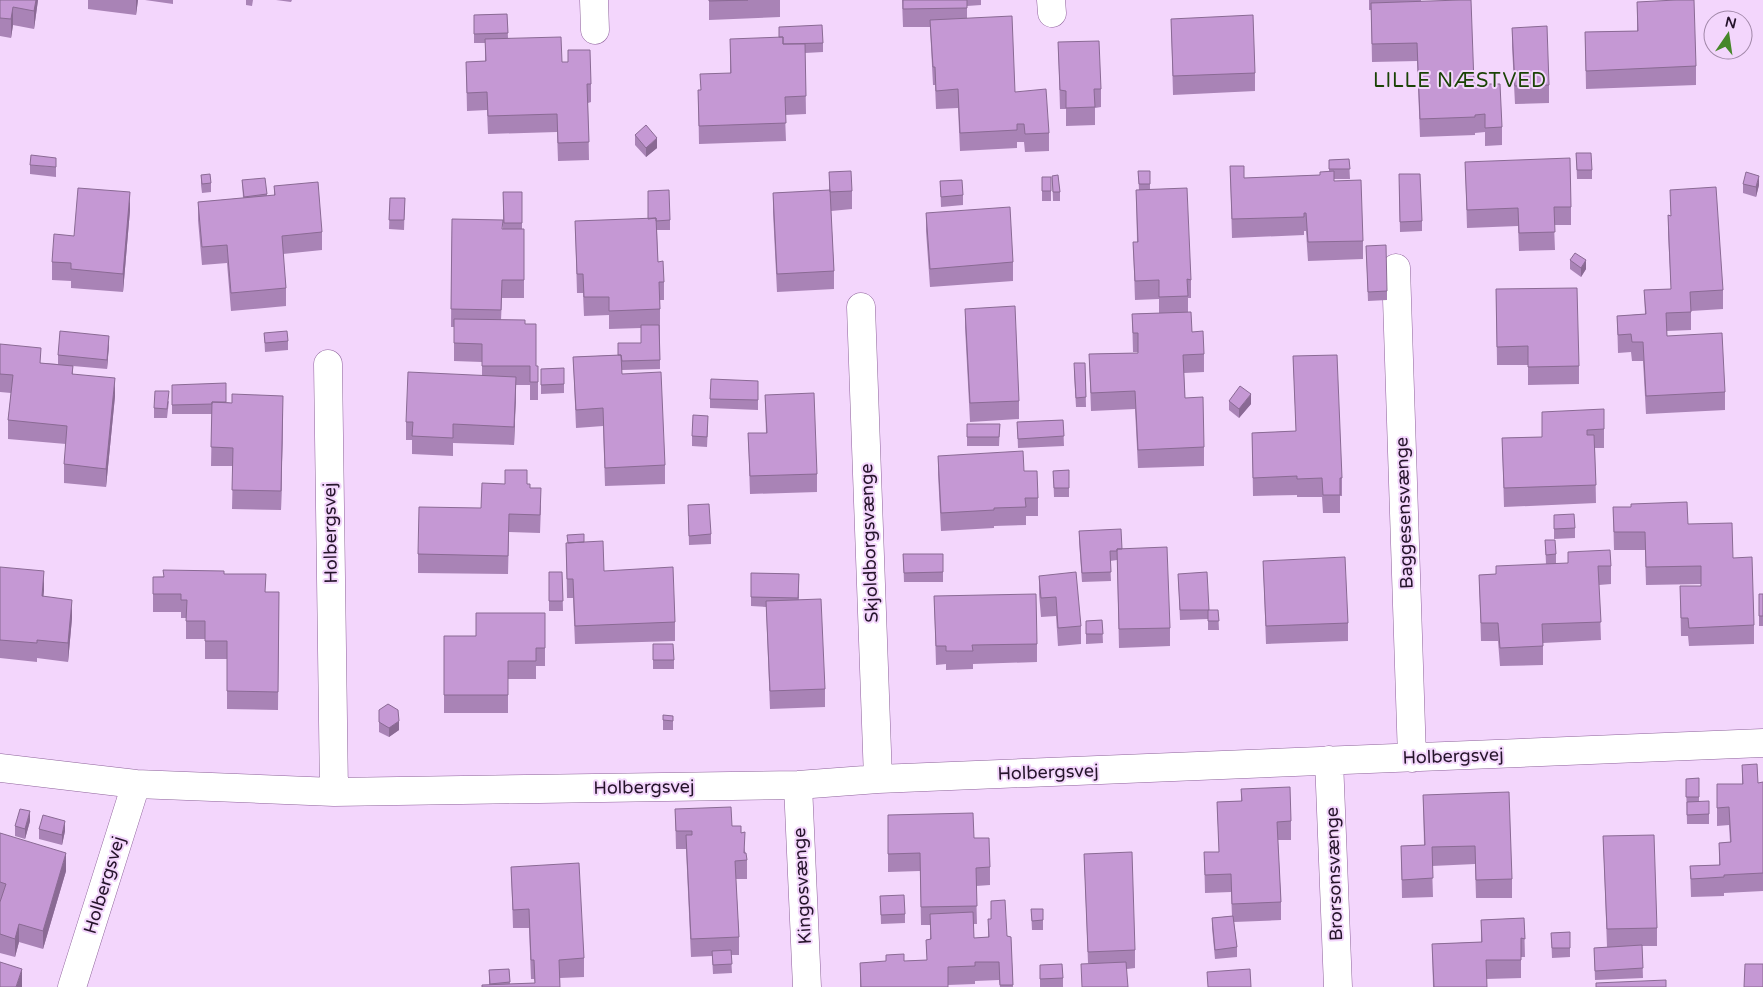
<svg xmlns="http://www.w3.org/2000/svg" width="1763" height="987" font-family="'Varela Round',sans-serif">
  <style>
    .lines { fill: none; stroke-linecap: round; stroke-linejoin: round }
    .minor-casing { stroke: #8e639b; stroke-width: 29 }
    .minor { stroke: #fff; stroke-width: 28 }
    .wall { fill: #a983b6 }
    .shaded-wall { fill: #8a6a94 }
    .building { fill: #c598d4; stroke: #8a6a94 }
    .labels { text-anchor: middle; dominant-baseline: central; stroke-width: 4; stroke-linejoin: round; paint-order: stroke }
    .street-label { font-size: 18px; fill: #26142b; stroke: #f3d6fc }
    .quarter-label { font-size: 20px; letter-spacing: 1px; fill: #1a4305; stroke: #f3d6fc }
  </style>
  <rect width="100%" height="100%" fill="#f3d6fc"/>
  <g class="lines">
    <g class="minor-casing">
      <path id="minor" d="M594,0L595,30
        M1051,0L1052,13
        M1396,268L1412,758
        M861,307L878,779
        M328,364L334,792
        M1329,760L1338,987
        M0,768L136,784L334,792L798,785L878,779L1763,743
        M798,785L807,987
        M72,987L136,784"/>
    </g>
    <use href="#minor" class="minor"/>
  </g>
  <path class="wall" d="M0,0H38L34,29L13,25L11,38L0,36Z
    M88,0H138L136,15L88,9Z
    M145,0H173V4Z
    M246,0H253L252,6L246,5Z
    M276,0H292L291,2Z
    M709,0H780V17L709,20Z
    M902,0H981V5L967,6V18L1015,92L1049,133V151L1025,152L1024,142H1017V148L960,151L958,108L936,109L935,85H933L930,27H903Z
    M1369,0H1421V1L1502,127V145L1485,146V132L1475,133V135L1420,137L1417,61L1372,62L1371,10H1369Z
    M1637,2L1696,66V85L1586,89L1585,32L1637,31Z
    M507,14L508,38L562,62L591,84V102L588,103L589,160L558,161L557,132L488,134L487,110L467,111L466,62L485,61V43H474V15Z
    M1171,19L1255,73V91L1173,95Z
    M1512,28L1549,85V103L1515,104L1512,46Z
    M730,39L823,43V52L805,53L806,114L785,115L786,141L699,144L698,90H700L730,73Z
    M1058,42L1101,89V107L1095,108V125L1066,126V109H1060Z
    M635,135L657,148L646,157L635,145Z
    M1576,153L1592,170V179H1577Z
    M1349,159L1350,179H1334V181L1363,241V259L1308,261L1306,231H1304V235L1232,238L1230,166L1244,178L1320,175L1329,171V160Z
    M1465,162L1571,207V225H1554L1555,250L1519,251L1518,226L1467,228Z
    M30,165L56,167V177L30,174Z
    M1138,171H1150V189L1191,280V298H1188V312L1192,332L1204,354V372L1184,373L1185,398L1204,447V466L1138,468L1135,409L1091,411L1089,354L1138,353V352H1133L1132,314L1159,313V299L1135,300L1133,242H1137L1136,190H1139Z
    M829,172L852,191V209L831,211L834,271V289L777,292L773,212V193L829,191Z
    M201,175L211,183V192L202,193L201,185Z
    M1052,176L1060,192V201H1053Z
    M1042,177H1051V201H1042Z
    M242,180L267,194V196H274V186L322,232V250L283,254L286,288V306L231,311L227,263L202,265L198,220V202L243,198Z
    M940,181L963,195V205L941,207Z
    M1399,184L1422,221V231L1400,232Z
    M1743,184L1759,185L1756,197L1743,193Z
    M1670,190L1723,290V309L1691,311V330L1667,331V336L1725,392V410L1646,414L1643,361H1632L1631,352L1618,353L1617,316L1645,314L1644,290L1671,289L1668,234V215L1671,216Z
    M503,192H522V229H524V298H502L501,320L525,324L536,366H538V400H530V385H516L514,445L453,443V456L412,454V440H406V422L482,376V362L454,361V327H451L452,219L503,229Z
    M390,198H405L404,230L389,229Z
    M130,210L123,292L71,288V281L52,280V262L74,236Z
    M926,213L1013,262V281L930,287L926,231Z
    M670,220V230H657L658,262L664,282V300H660V369L622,370V374L665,465V484L605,486L603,426L576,428L573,357L618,355L641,343V328L609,329V315L584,316L583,293H577L575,221Z
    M1366,246L1387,291V300L1368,301Z
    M1570,260L1586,269L1581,277L1570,269Z
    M1496,289L1579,366V384L1528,385V365H1497Z
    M965,309L1019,401V419L970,422L965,327Z
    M264,333L288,341V350L265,352Z
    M0,344L41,363L58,364V355L109,345L107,369L73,366V374L115,396L106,487L64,483V464L66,444L8,439V420L11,393L0,392Z
    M1293,356L1342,478V496H1340V513H1323L1322,497H1297V495L1253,496L1252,433L1296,431Z
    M1085,363L1086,407H1076L1074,373Z
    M564,368V393L541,394V369Z
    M758,381V410L710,408V399Z
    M172,385L226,402L283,414L281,510L232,509L233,466H211L212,414H172Z
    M765,395L817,474V492L750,494L748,433H766Z
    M169,401L167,418H154V408Z
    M1229,401L1251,404L1239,418L1229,410Z
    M1542,412L1604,429V448H1595L1596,503L1504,507L1502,438L1542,437Z
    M1063,420L1064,446L1018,448L1017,422Z
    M967,424H1000L999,446H967Z
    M708,425L707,447L692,446V436Z
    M938,456L1024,471L1038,498V516H1026V525L994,526V528L941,531L938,474Z
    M1069,470V497H1054L1053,471Z
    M527,484L530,488L541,506L540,533L509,532L508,574L418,573V554L481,508Z
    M688,505L711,534V544L689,545Z
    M1613,507L1688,524L1733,558L1754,625V644L1689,646L1688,636H1681L1680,586H1701V584L1646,585L1645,550H1614Z
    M1554,515L1575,528V538L1554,539Z
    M1079,531L1122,549L1170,628V646L1119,648L1117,560L1110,561L1111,581L1082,582L1079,541Z
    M1545,540L1556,554V564L1611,566V584L1599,585L1601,640L1543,643V665L1500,666L1498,641H1481L1479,575L1496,574L1546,564Z
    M584,542L604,571L675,622V641L575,644L573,598H567L566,543Z
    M903,554H943V582H904Z
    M1263,561L1348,623V641L1266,644Z
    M0,567L44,590L43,596L72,618L68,662L37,658V662L0,658Z
    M549,572H562L563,611H549Z
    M751,573L799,574V600L825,689V707L770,709L766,607L751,606Z
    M224,574L266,592H279L278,710L227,709V659H205V639H186V618H181V612H153V577Z
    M1178,574L1209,610H1218L1219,630H1208V619L1180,620Z
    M1039,576L1081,626V644L1058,646L1056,616L1041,617L1039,594Z
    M1759,594H1763V626H1759Z
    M934,596L1037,644V662L973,664V669L946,670V664L936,665Z
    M545,613V666H536V679H508V713H444V636H476Z
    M1102,620L1103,643L1086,644V621Z
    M653,644L674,660V669H653Z
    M379,710L399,730L389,737L379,732Z
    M673,716V730H663V720Z
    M1742,765L1758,783L1763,782V891L1724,893V896L1691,897L1690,866L1719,865V843L1730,842L1729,825L1717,826V784H1742Z
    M1699,778V801L1709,814V824H1687L1686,779Z
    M1241,789L1291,821V840H1278L1281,902V920L1234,922L1237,947V957L1215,959L1212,928V918L1232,916L1231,892L1205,893L1204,852H1219L1217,802L1241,801Z
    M1423,795L1512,879V898H1476L1475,864L1432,866L1433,897L1402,898L1401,846L1424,845Z
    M675,809L732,826L741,833L747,860V879H736L739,937V955H731L732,973L713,974L712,956L691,957L686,849H676Z
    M888,815L974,838L990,867V885L976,886L977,924H973L974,938L988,937V919H991V901L1007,936L1011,937L1013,987H1000L999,980L975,981V984L948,985V987H860V963L927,960L926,940L930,939V925H921L920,871L888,872Z
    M30,821L25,839L15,836V826Z
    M39,829L65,831L62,845L39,839Z
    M0,833L66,871L43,949L19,942L15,957L0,953Z
    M1603,836L1657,928V946H1642L1643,978L1595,980L1594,948L1607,947Z
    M1084,854L1135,950V968L1127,969L1088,963Z
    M511,867L584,958V977L560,978V987L489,985V970L509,969L510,984L535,983L534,979H531L529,928H513Z
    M880,896L905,914V923L881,924Z
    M1031,909H1043V930H1032Z
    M1524,918L1525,957H1521V978L1486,979L1487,987H1433L1432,944L1481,942V920Z
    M1570,932V957L1552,958L1551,933Z
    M1040,965L1063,978V987H1040Z"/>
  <path class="shaded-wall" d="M36,0H38L34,29V11Z
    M136,0H138L136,15Z
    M13,7V25L11,38V19Z
    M657,138V148L646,157V148Z
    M1759,176V185L1756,197V187Z
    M130,192V210L123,292V274Z
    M1586,260V269L1581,277V268Z
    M109,336V345L107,369V360Z
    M516,377V396L514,445V427Z
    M115,378V396L106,487V469Z
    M1251,394V404L1239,418V409Z
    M283,396V414L281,510V491Z
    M44,571V590L42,615V596Z
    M72,600V618L68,662V643Z
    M399,721V730L389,737V728Z
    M30,811V821L25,839V829Z
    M65,821V831L62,845V835Z
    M66,853V871L43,949V931Z
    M19,924V942L15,957V939Z
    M22,969V987H16Z"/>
  <path class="building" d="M0,0H36L34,11L13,7L11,19L0,18Z
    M709,0H748L709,1Z
    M903,0H967V8L903,9Z
    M1460,0H1471L1474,84H1500L1502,127L1485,128V114L1475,115V117L1420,119L1417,43L1372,44L1371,3Z
    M1676,0H1694L1696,66L1586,71L1585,32L1638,31L1637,2Z
    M507,14L508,33L474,34V15Z
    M1253,15L1255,73L1173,76L1171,19Z
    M1012,16L1015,92L1046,89L1049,133L1025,134L1024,124H1017V130L960,133L958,89L936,91L935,67H933L930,20Z
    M822,25L823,43L783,44V37H779V27Z
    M1547,26L1549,85L1515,86L1512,28Z
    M561,37L562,62H568V50H590L591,84H587L589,142L558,143L557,114L488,116L487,92L467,93L466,62L486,61L485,39Z
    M783,37V44H805L806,96L785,97L786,123L699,126L698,90H701L700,74L731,73L730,39Z
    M1099,41L1101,89H1094L1095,107L1066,108V91L1060,90L1058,42Z
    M646,125L657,138L646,148L635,135Z
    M1576,153H1591L1592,170H1577Z
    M31,155L56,158V167L30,165Z
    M1570,158L1571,207H1554L1555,232L1519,233L1518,208L1467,210L1465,162Z
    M1349,159L1350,169H1329V160Z
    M1230,166H1244V178L1320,175V172L1334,171V181L1361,180L1363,241L1308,242L1306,213H1304V217L1232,219Z
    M851,171L852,191L830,192L829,172Z
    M1138,171H1150V184H1139Z
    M1746,172L1759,176L1756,187L1743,184Z
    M210,174L211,183L202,184L201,175Z
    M1399,174H1420L1422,221L1400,222Z
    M1058,175L1060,192H1053L1052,176Z
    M1042,177H1051V191H1042Z
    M265,178L267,194L244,197L242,180Z
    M962,180L963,195L941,197L940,181Z
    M318,182L322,232L282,236L286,288L231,293L227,245L202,247L198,202L275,195L274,186Z
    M1716,187L1723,290L1690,292L1691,312L1666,313L1667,336L1722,333L1725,392L1646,396L1643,342H1632L1631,334L1618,335L1617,316L1646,314L1644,290L1671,289L1668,215L1671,216L1670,190Z
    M78,188L130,192L123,274L71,269V263L52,262L54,234L74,236Z
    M1187,188L1191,280L1187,279L1188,296L1159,297V280L1135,281L1133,242H1138L1136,190Z
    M669,190L670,220L656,221V218L648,219V191Z
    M830,190L834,271L777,274L773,193Z
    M503,192H522V223H504Z
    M390,198H405L404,220H389Z
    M1010,207L1013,262L930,269L926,213Z
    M656,218L658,262L663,261L664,282H659L660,309L609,311V297H584L583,274H577L575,221Z
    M452,219L503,220L502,229H524V280H502L501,310L451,309Z
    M1386,245L1387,291L1368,292L1366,246Z
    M1575,253L1586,260L1581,268L1570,260Z
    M1577,288L1579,366L1528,367V346L1497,347L1496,289Z
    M1015,306L1019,401L970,403L965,309Z
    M1191,312L1192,332L1203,331L1204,354L1183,355L1185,398L1203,397L1204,447L1138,450L1135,391L1091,393L1089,354L1138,353V333H1133L1132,314Z
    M454,319L525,320V324H536V366H538V382H530V366H482V344L454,343Z
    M641,325H659L660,360L622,361L621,355H618V343H641Z
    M60,331L109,336L107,360L58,355Z
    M287,331L288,341L265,343L264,333Z
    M0,344L41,348L40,363L73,366L72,374L115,378L106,469L64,464L67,426L8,420L13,375L0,374Z
    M621,355L622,374L661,372L665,465L605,468L603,408L576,410L573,357Z
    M1337,355L1342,478H1340V495H1323L1322,478L1297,479V476L1253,478L1252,433L1296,431L1293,356Z
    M1074,363H1085L1086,397L1076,398Z
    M564,368V384L541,385V369Z
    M408,372L516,377L514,427L453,424V438L412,436L413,422H406Z
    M711,379L758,381V400L710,399Z
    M226,383V402H212V404L172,405V385Z
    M1240,386L1251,394L1239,409L1229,401Z
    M155,391H169L167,409L154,408Z
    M814,393L817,474L750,476L748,433H767L765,395Z
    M232,394L283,396L281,491L232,490L233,448L211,447L212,402L232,403Z
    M1604,409V429L1587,430V435H1594L1596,485L1504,488L1502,438L1542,437V412Z
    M693,415L708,416L707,437L692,436Z
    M1063,420L1064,436L1018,439L1017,422Z
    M967,424H1000L999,437H967Z
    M1023,451L1024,471H1037L1038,498H1025L1026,507L994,508V510L941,513L938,456Z
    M505,470H527V484H530V488H541L540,515L509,514L508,556L418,554L419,507L481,508L482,483L505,484Z
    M1069,470V488H1054L1053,471Z
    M1687,502L1688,524L1732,523L1733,558L1752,557L1754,625L1689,628L1688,618H1681L1680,586H1701V566L1646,567L1645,532H1614L1613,507H1631V504Z
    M709,504L711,534L689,536L688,505Z
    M1574,514L1575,528L1554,529V515Z
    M1121,529L1122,549H1117V551H1110L1111,572L1082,573L1079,531Z
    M584,534V542L568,543L567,535Z
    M1545,540H1555L1556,554L1546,555Z
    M603,541L604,571L673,567L675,622L575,626L573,579H567L566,543Z
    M1167,547L1170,628L1119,629L1117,549Z
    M1610,550L1611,566H1598L1601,622L1542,624L1543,646L1500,648L1498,623H1481L1479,575L1496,574V566L1568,563V552Z
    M903,554H943V572L904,573Z
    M1345,557L1348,623L1266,626L1263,561Z
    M0,567L44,571L42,596L72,600L68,643L37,640V643L0,640Z
    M163,570L224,571V574H266L265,592H279L278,692L227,691V641H205V621H186L187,600H181V594H153V577H164Z
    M549,572H562L563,601H549Z
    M1076,572L1081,626L1058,628L1056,597L1041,598L1039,576Z
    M1207,572L1209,610H1180L1178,574Z
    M751,573L799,574L798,598L751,597Z
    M1036,594L1037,644L972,645L973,651H946V646H936L934,596Z
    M1759,594H1763V616H1759Z
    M821,599L825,689L770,691L766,601Z
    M1208,610H1218L1219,621H1208Z
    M476,613H545V648H536V661H508V695H444V636H476Z
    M1102,620L1103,634H1086V621Z
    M653,644H673L674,660H653Z
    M388,704L398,710L399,721L389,728L379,722V710Z
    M663,715L673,716V721L663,720Z
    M1757,764L1758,783L1763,782V873L1724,875V877L1691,879L1690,866L1720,865L1719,843L1731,842L1729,807L1717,808V784H1743L1742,765Z
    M1699,778V797H1686V779Z
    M1290,787L1291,821L1277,822L1281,902L1232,904L1231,874L1205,875L1204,852H1219L1217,802L1242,801L1241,789Z
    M1509,792L1512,879L1476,880L1475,846L1432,847L1433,878L1402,880L1401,846L1425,845L1423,795Z
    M1709,801V814L1687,815V802Z
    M731,807L732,826H741V833L745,832L744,853H746L747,860L735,861L739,937L691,939L686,835H692V831H676L675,809Z
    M20,809L30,811L25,829L15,826Z
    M973,813L974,838H989L990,867L976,868L977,906L921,907L920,853L888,854V815Z
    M43,815L65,821L62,835L39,829Z
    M0,833L66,853L43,931L19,924L15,939L0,934V902L6,884L0,882Z
    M1654,835L1657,928L1607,929L1603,836Z
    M1132,852L1135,950L1088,952L1084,854Z
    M579,863L584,958L559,960L560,987H482V985L535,983L534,960H531L529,909L513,910L511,867Z
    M904,895L905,914L881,915L880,896Z
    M1005,900L1007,936L1011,937L1013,985H1000L999,962H975V966L948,967V987H861L860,963L886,961V955L904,954V961L927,960L926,940L931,939L930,914L973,912L974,938L989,937L988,919H991V901Z
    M1031,909H1043V920L1032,921Z
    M1233,916L1237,947L1215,950L1212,918Z
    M1524,918L1525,939L1521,938V960H1486L1487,987H1434L1432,944L1482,942L1481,920Z
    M1570,932V948H1552L1551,933Z
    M1642,945L1643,968L1595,971L1594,948Z
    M731,950L732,964L713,965L712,951Z
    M0,962L22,969L16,987H0Z
    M1126,962L1128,987H1082L1081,964Z
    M1062,964L1063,978L1040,979V965Z
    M1745,964H1763V987H1744Z
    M509,969L510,982L490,984L489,970Z
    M1250,969L1251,987H1208L1207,972Z
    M1666,980V987H1596V983Z"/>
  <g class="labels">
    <g class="street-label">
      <text transform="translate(1404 513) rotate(-92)">Baggesensvænge</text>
      <text transform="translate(330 533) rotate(-91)">Holbergsvej</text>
      <text transform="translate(869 543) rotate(-92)">Skjoldborgsvænge</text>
      <text transform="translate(1453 756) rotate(-2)">Holbergsvej</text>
      <text transform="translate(1048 772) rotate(-2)">Holbergsvej</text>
      <text transform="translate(644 787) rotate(-1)">Holbergsvej</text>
      <text transform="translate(1334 874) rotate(-92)">Brorsonsvænge</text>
      <text transform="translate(104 885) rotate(-73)">Holbergsvej</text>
      <text transform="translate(802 886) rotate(-93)">Kingosvænge</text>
    </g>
    <g class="quarter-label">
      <text x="1460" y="81">LILLE NÆSTVED</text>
    </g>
  </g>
  <g transform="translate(1728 35) rotate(13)"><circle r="24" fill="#f3d6fc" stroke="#a188a8"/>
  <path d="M0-4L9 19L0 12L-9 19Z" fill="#468729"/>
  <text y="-8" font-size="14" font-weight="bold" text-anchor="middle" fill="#26142b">N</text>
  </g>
</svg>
